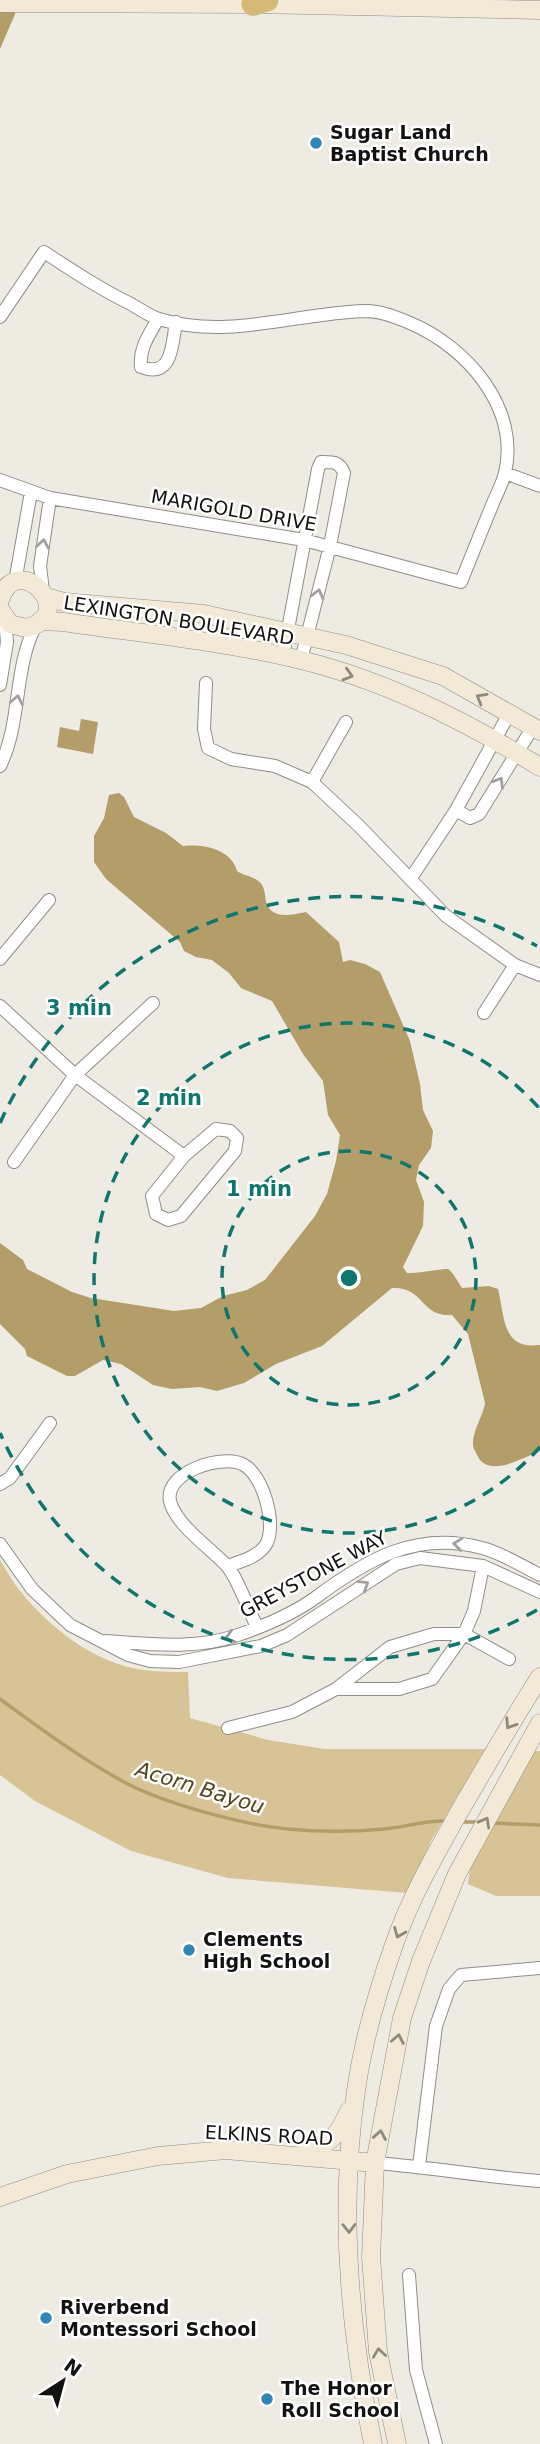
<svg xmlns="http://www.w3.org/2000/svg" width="540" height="2444" font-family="'DejaVu Sans',sans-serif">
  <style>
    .green { fill: #d7c395 }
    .water { fill: #b39d69 }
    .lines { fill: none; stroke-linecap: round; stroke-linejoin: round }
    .stream { stroke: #b39d69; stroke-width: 3.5 }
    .street-casing { stroke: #908d86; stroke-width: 14 }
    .secondary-casing { stroke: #908d86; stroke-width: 19 }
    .highway-casing { stroke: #cbcbca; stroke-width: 24 }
    .street { stroke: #fff; stroke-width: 12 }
    .secondary { stroke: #f2ead6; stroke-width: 18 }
    .highway { stroke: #d5b976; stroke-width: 23 }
    .oneway { stroke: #a1a09f }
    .oneway2 { stroke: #8e897d }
    .ring { fill: none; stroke: #0f766e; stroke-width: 3.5; stroke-dasharray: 12 9 }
    .poi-dot { fill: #3186b5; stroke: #fff; stroke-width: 2.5 }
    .labels { text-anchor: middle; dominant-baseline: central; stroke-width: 5; stroke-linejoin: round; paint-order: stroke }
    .poi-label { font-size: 19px; font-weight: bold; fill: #131210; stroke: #fff; text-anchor: start }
    .street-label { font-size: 19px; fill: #131210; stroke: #fff }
    .water-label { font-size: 21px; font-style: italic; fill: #56451c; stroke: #fff }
    .centre { fill: #0f766e; stroke: #fff; stroke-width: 3.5 }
    .ring-label { font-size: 21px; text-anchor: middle; font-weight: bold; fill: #0f766e; stroke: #fff; stroke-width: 5; stroke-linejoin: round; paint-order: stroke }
  </style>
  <rect width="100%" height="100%" fill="#eeebe3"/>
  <path class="green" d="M0,1560C7,1571 13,1583 21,1592C51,1629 96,1664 144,1670C158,1672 173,1672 188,1672L190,1718L268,1740L325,1749H485L431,1841L407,1893L228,1878L131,1851L35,1801L0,1775Z
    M535,1751H540V1896H496L468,1884L471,1857Z"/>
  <path class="water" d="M0,0H21L0,49Z
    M81,719L98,722L93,754L57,747L60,727L79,731Z
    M119,793L124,797L134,817L166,833L183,846C204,844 231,849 237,871C246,877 256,876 262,885C265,890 265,897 266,902C271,920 292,915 306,912L339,942L343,962L350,960L365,964L380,972L410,1041L420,1084L423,1110L433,1131L431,1148L419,1165L416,1180L424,1202L423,1226L403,1267L407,1273C417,1274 444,1268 448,1269C453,1272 458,1282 462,1288L489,1286L498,1289C505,1316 501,1350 540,1345V1451C522,1458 488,1479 477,1455C476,1452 473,1448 473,1445C472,1431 483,1417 485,1403L468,1334L452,1315C420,1317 424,1286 392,1288L322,1346L276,1364L244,1383L217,1391L200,1387L172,1389L153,1385L121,1364L103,1360L75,1376H67L27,1356L25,1349L0,1324V1243L23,1260L27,1269L72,1292L91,1298L174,1311L201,1308L223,1296L247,1290L265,1280L315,1216L327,1194L336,1161L340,1135L328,1115L323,1081L303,1054L272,1001L241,988L229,973L212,960L196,957L184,951L180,942L106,879L94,862V836L104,818L109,795Z"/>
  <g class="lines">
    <path class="stream" d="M0,1699C40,1728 80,1758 124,1782C163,1803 243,1825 288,1829C318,1832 353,1832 384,1829C406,1827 425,1820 447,1821
      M462,1822H478
      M493,1823L540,1825"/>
    <g class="street-casing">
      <path id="street" d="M0,317L44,252C73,271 100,289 131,304C140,309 149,316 159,319C228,340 296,313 365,311C381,311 396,317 410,323C467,347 520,408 505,473C502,485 495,497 491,508C481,532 471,557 461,582L304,540L50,498L0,480
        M158,319C149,335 139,348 141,367C173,379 172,344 176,322
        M505,473L540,486
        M15,582L31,492
        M43,591L40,566L50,498
        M283,656L318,469L321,462C332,462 339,461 344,473L330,546L301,660
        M206,683L204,729L208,748L231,759L275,766L312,782L359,826L446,916L515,965L540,975
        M0,685L7,642L5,620
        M0,766C22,722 13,668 36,625
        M312,782L346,722
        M456,810L470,818L479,814L533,727
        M411,878L456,810L509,714
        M0,959L49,900
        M0,1006L75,1075L184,1156
        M484,1013L515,965
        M216,1129L230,1131L237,1138L235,1151L181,1216L168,1220L156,1214L152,1196L184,1156Z
        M14,1162L75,1075L153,1003
        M0,1484L10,1478L50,1423
        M0,1544L32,1589L70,1625L128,1655L150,1661L179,1662L261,1646L287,1635L396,1564L420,1558L483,1566L540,1592
        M228,1566C241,1561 256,1558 265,1546C278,1528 264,1476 244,1465C223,1453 164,1472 170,1501C175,1524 210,1548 226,1565C237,1576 249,1611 257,1627
        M105,1641C150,1644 195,1650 238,1635C264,1626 293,1614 315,1598C366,1560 416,1530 482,1548C502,1553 522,1566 540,1575
        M336,1689L390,1647L434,1634H464L509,1659
        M228,1728L292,1712L336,1689H399L432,1679L464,1634L474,1611L483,1566
        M375,2163C430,2167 485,2177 540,2181
        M419,2166L436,2026L449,1989L461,1975L540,1968
        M409,2275L416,2370L436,2444"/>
    </g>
    <g class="secondary-casing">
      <path id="secondary" d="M0,3L253,4L540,10
        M46,597L64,602L204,614L346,645L443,676L540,731
        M0,600C17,547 81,616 26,628L10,624L0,609
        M40,621L63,622C138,633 214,640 288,657C379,677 462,719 540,767
        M303,2154C330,2143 337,2138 349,2111
        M0,2197L67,2174L158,2156L226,2150L375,2163
        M373,2444C349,2329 339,2207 356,2091C363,2040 378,1990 395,1942C411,1897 435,1855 458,1814C485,1768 511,1722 540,1677
        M397,2444L378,2352L371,2257L375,2163L402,2018L421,1961L457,1874L540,1723"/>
    </g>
    <g class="highway-casing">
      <path id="highway" d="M253,4L267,0"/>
    </g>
    <use href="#street" class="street"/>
    <use href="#secondary" class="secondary"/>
    <use href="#highway" class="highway"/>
  </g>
  <defs><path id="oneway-chevron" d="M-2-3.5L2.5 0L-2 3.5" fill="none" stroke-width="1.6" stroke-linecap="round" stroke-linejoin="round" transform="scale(1.75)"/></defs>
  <g class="oneway">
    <use href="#oneway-chevron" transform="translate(43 544) rotate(-81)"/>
    <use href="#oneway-chevron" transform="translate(318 594) rotate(-76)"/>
    <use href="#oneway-chevron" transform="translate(17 700) rotate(-79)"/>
    <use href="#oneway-chevron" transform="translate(499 782) rotate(-59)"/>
    <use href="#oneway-chevron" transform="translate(458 1544) rotate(-173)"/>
    <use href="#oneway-chevron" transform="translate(364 1585) rotate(-32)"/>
    <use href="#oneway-chevron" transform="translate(230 1637) rotate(164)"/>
  </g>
  <g class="oneway2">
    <use href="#oneway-chevron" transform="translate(348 675) rotate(17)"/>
    <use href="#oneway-chevron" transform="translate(481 698) rotate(-150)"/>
    <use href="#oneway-chevron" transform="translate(510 1724) rotate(123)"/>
    <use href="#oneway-chevron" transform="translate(485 1822) rotate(-61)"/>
    <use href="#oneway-chevron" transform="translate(399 1933) rotate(112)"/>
    <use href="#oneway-chevron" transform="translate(398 2039) rotate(-79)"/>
    <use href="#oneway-chevron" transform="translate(380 2135) rotate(-80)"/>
    <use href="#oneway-chevron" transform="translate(349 2228) rotate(89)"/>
    <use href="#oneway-chevron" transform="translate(379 2353) rotate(-98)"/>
  </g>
  <g class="ring">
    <circle cx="349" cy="1278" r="127"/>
    <path d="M540 1447A255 255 0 1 1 540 1109"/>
    <path d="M537 1610A382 382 0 0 1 0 1433M0 1123A382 382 0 0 1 537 946"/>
  </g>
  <g class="poi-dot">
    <circle cx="316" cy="143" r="7"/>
    <circle cx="189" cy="1950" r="7"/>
    <circle cx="46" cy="2318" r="7"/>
    <circle cx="267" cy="2399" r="7"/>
  </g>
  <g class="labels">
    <g class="poi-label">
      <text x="330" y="132">Sugar Land<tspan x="330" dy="22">Baptist Church</tspan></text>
      <text x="203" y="1939">Clements<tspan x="203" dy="22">High School</tspan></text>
      <text x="60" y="2307">Riverbend<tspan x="60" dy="22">Montessori School</tspan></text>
      <text x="281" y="2388">The Honor<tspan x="281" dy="22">Roll School</tspan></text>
    </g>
    <g class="street-label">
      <text transform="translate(234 510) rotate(10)">MARIGOLD DRIVE</text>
      <text transform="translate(179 620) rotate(9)">LEXINGTON BOULEVARD</text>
      <text transform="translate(313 1574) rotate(-28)">GREYSTONE WAY</text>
      <text transform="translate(269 2135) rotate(3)">ELKINS ROAD</text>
    </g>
    <g class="water-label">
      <text transform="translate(200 1788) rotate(17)">Acorn Bayou</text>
    </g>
  </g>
  <circle cx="349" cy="1278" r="10" class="centre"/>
  <g class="ring-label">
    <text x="79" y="1015">3 min</text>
    <text x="169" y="1105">2 min</text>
    <text x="259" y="1196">1 min</text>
  </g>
  <g transform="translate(63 2381) rotate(36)" stroke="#ffffff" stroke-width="5" paint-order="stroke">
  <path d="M0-5L12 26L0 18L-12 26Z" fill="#131210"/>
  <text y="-10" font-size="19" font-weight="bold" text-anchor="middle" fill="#131210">N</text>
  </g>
</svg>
